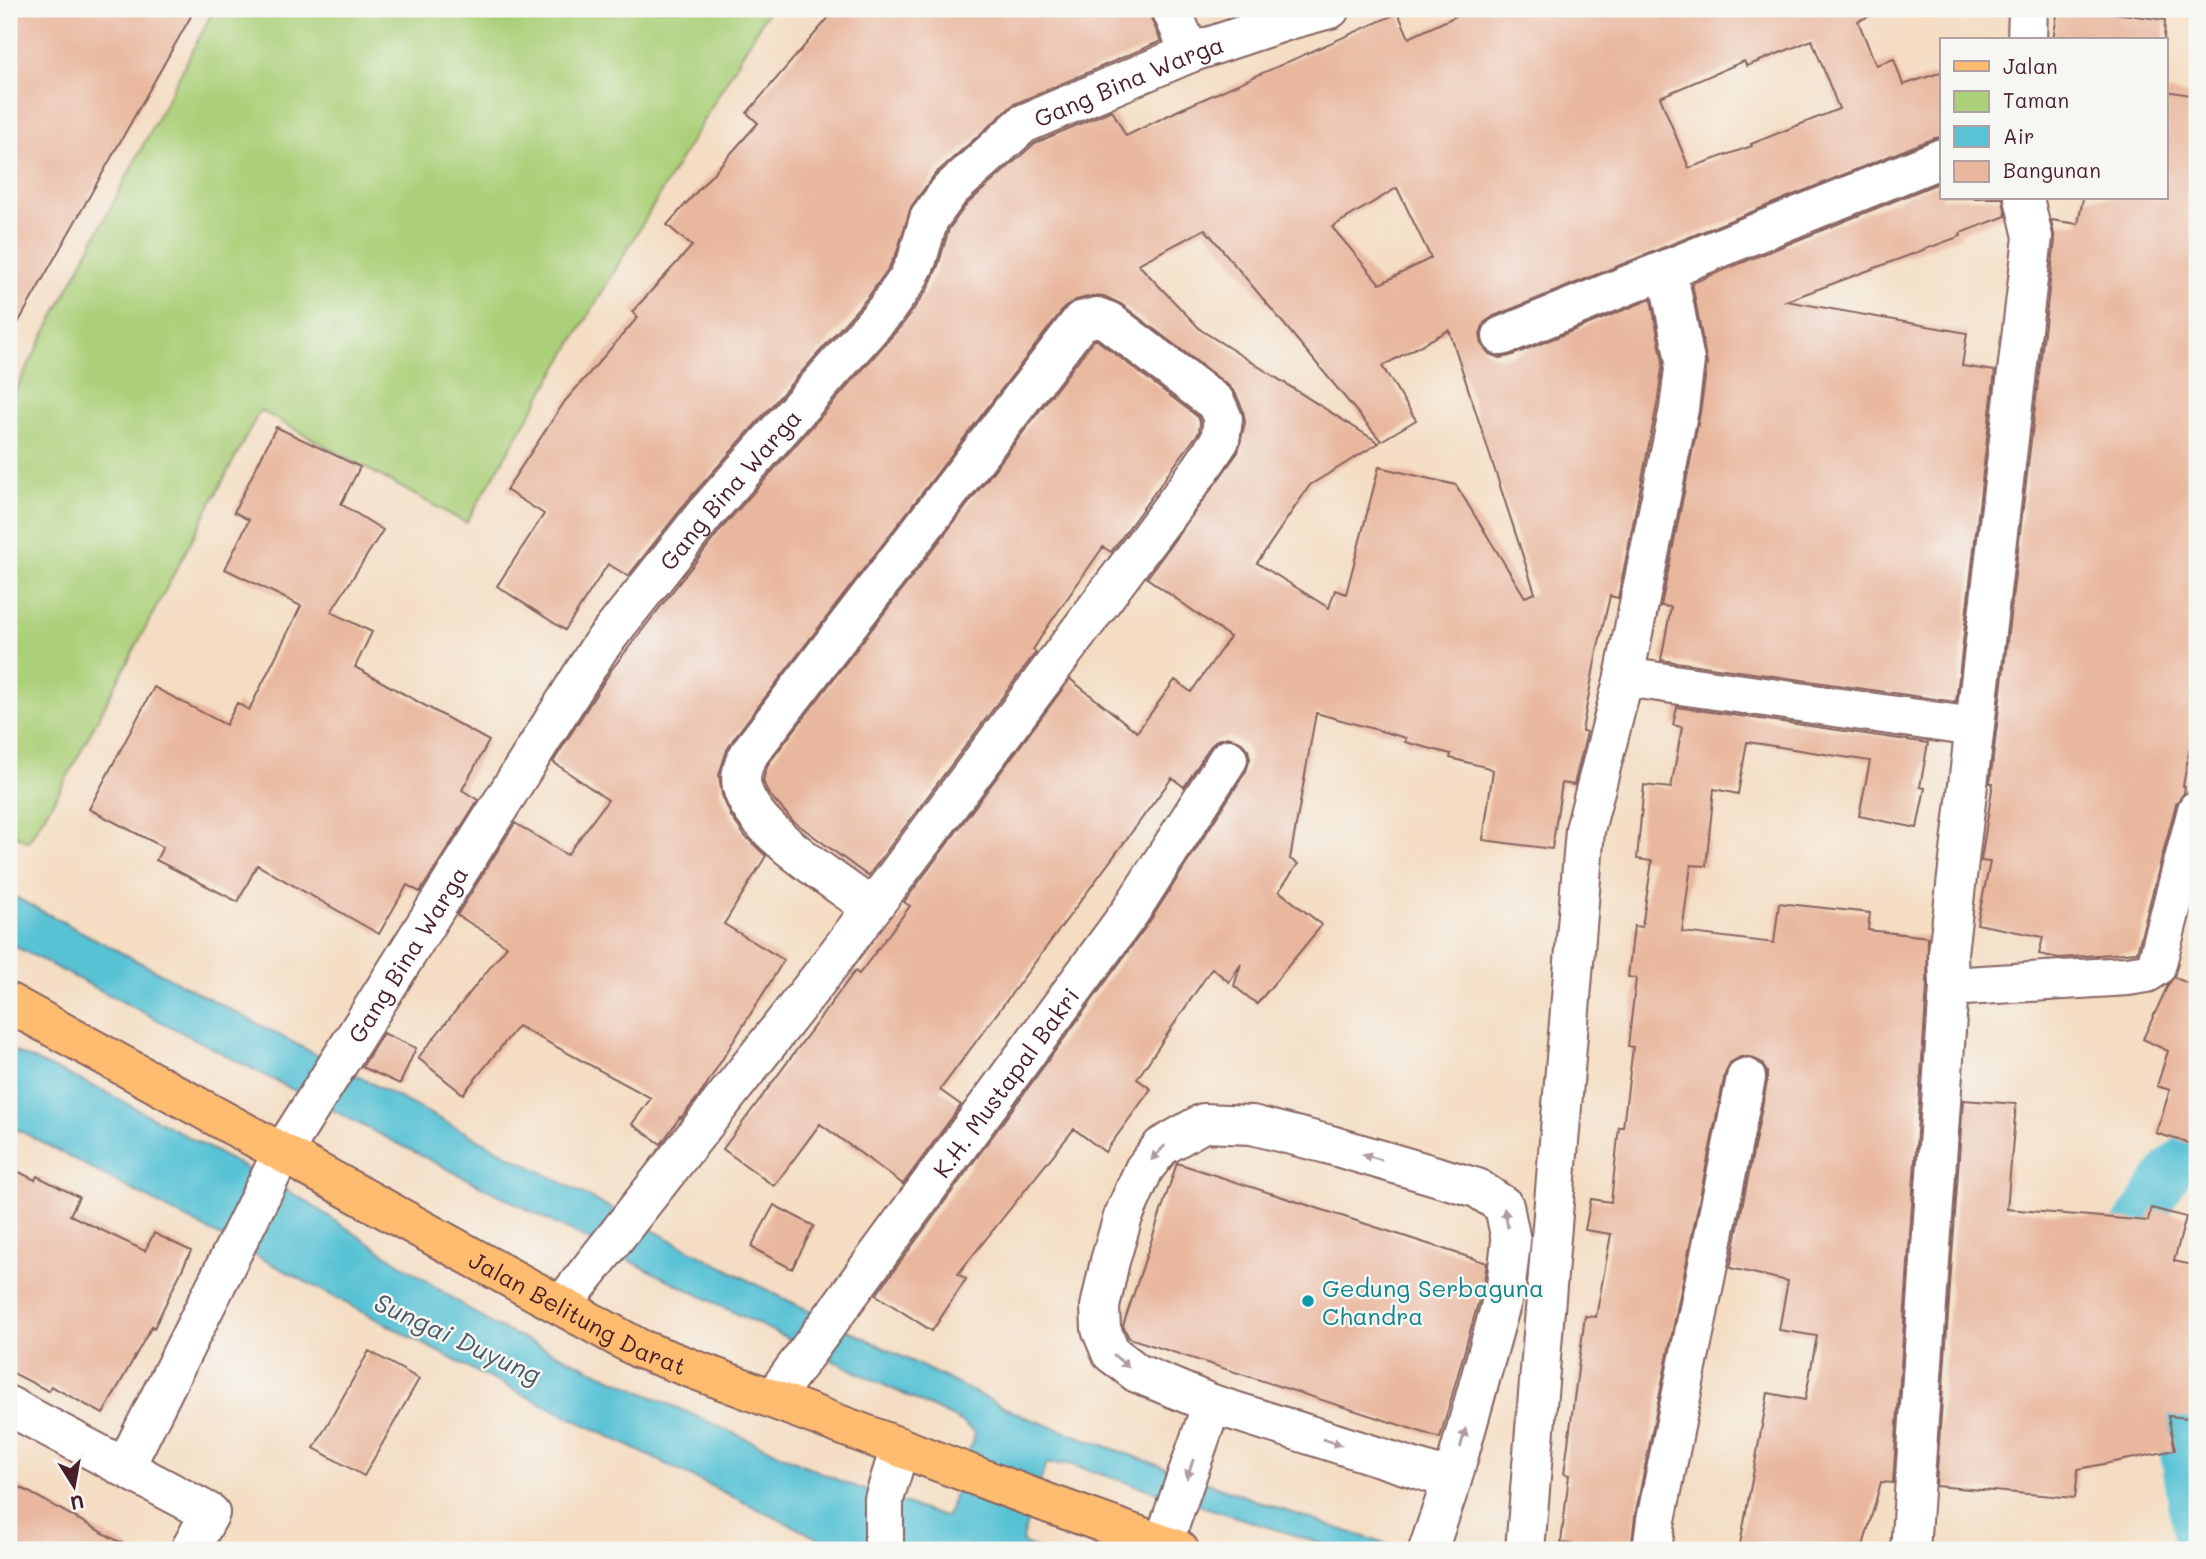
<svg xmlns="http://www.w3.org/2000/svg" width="2206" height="1559" font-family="Mali,sans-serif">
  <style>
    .green { fill: #acd079; stroke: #7b7852; stroke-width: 2 }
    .water { fill: #59c2d5; stroke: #527080; stroke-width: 2 }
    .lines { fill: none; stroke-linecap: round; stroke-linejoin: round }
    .canal { stroke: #59c2d5; stroke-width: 44 }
    .building { fill: #e9b79e; fill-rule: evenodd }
    .minor-casing { stroke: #866260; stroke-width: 42 }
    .major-casing { stroke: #866260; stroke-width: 42 }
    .minor { stroke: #fff; stroke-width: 38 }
    .major { stroke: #febc70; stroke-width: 38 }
    .oneway { fill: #ae9aa0 }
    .culture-dot { fill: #0f9aa8; stroke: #f6f6f2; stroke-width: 2.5 }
    .labels { text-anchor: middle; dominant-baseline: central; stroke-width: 5; stroke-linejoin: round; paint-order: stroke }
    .street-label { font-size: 24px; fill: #4a1f2b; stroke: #f6f6f2 }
    .culture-label { font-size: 24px; fill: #0d838f; stroke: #f6f6f2; text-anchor: start }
    .water-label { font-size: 26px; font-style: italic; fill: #4f5866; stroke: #f6f6f2 }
  </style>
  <rect width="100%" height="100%" fill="#f6f6f2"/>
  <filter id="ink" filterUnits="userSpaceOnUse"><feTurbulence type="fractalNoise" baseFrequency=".0143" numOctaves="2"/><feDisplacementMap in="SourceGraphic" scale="14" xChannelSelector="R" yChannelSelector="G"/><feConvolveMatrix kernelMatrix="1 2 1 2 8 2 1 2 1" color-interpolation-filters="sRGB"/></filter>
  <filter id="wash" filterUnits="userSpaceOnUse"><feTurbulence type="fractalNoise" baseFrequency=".00686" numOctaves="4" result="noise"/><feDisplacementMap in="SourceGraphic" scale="28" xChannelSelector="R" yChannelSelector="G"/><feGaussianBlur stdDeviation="1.57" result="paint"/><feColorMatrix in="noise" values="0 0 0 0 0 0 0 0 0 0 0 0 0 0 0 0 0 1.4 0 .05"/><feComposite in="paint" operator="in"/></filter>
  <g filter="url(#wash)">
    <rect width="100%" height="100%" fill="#f4ddc2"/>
    <path class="green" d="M214,9H769L466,523L260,410L63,785L28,842L9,832V403Z"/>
    <path class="water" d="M9,894L771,1292L1022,1416L1266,1504L1403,1550H1341L1069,1464H1046L1022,1538L1024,1544L1040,1550H842L471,1369L9,1125V1049L100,1089L304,1200L493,1325L842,1482L944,1517L948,1515L975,1433L960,1421C639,1270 324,1106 9,943Z"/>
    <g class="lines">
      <path class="canal" d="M2121,1275L2129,1234L2173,1168L2197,1149
        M2155,1360C2180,1422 2188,1484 2197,1550"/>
    </g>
    <g id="blocks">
      <path class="building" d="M9,9H195L9,339Z
        M836,9H1150L1151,18L1161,41L1014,104L935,174L911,207L897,252L888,269L868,297L689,499L628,576L608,564L565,630L497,586L544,514L506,490L565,401L638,317L632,312L692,246L667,225L758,123L747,113Z
        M1471,9H1885L1858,21L1876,65L1894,59L1903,85L1942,72V137L1934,138L1494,316L1484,323L1480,334L1482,345L1489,354L1500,358L1510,356L1651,299L1663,362L1657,405L1618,598L1610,596L1597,651L1582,731L1587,732L1574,785L1562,783L1552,849L1483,840L1493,770L1489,768L1450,758L1451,754L1405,742L1406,738L1316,713L1290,859L1298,864L1279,891L1322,925L1257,1004L1234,986L1241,964L1229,982L1212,968L1137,1079L1151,1089L1105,1152L1074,1129L958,1274L966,1279L932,1331L876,1295L1148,924L1246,771L1250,759L1248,750L1240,741L1228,737L1217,740L1210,747L1184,787L1172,778L940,1090L961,1105L903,1184L820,1124L774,1186L723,1149L855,971L859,974L910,906L904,902L1070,679L1137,732L1175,680L1191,692L1230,637L1147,578L1238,452L1245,422L1243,410L1236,394L1229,386L1121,304L1104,296H1092L1076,300L1064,308L734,738L727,750L719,775L722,795L731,816L745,836L766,856L724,924L784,960L702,1092L681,1118L680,1117L661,1144L632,1124L651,1098L518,1026L463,1094L418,1058L507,946L457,915L515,823L567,855L608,800L553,762L612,669L722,528L903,324L927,290L938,266L949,229L966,205L1035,143L1112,110L1126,136L1179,110L1398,13L1409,38ZM1812,40L1839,109L1751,144L1752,146L1689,168L1660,97L1744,61L1747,66ZM1397,188L1431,258L1380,284L1332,227ZM1205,229L1381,441L1416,420L1382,366L1449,330L1535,593L1525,597L1456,485L1379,467L1346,594L1335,590L1329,608L1257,563L1310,485L1379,443L1201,330L1138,264Z
        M2058,9H2085L2165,20L2164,40H2053Z
        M2166,91L2197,96V707L2183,786L2185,787L2184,793L2176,804L2137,952L2059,958L2039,954L2043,937L1977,924L1990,862L1981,861L1993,783H1990L2055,240L2051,220L2078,224L2083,198H2166Z
        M1941,182L1942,198H2003L2006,216L1960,233L1961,236L1786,301L1967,333L1962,366L1995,371L1956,702L1661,660L1671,607L1661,606L1700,413L1707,364L1692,283Z
        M1094,340H1097L1198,417L1200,422L1199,432L1111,552L1103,547L1046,629L1033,650L1036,652L868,876L793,821L768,793L763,781L765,772L769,763Z
        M276,427L360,467L341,504L383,530L331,612L372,632L355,667L489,741L462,790L478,800L420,892L407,885L379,934L257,865L238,902L156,860L163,847L89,809L154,687L226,725L237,703L249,710L301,606L225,569L249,520L234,512Z
        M1677,707L1928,743L1920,787L1925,788L1917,828L1859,816L1870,761L1747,742L1738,794L1714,789L1706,866L1691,865L1682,932L1774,943L1779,903L1870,913L1868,930L1928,937L1927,987L1893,1483L1881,1482L1862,1550H1739L1768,1393L1805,1400L1817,1336L1779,1330L1788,1281L1730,1268L1767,1082V1072L1761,1062L1750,1057H1740L1730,1063L1725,1074L1635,1516L1631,1550H1602V1548L1561,1543L1569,1475L1564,1474L1585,1316L1596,1317L1611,1234L1585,1230L1591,1199L1611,1202L1619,1127H1623L1633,1047L1628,1046L1636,978L1628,977L1634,926L1642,927L1652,861L1637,859L1644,785L1671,788L1682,727L1673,725Z
        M2174,977L2189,984L2190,982L2197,983V1146L2156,1133L2170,1090L2157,1086L2168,1051L2143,1039L2168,985Z
        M383,1033L416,1048L400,1084L362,1067Z
        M1963,1100L2016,1104L2007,1209L2148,1221L2151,1208L2186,1217L2174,1261L2197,1266V1419L2168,1416L2175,1450L2078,1469L2075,1498L1936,1486Z
        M1177,1163L1487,1263L1484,1282L1440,1438L1129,1338L1123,1326Z
        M9,1167L35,1180L37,1176L79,1197L70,1215L145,1251L154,1233L191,1251L154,1328L152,1326L103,1414L51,1386L48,1391L9,1371Z
        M774,1205L814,1226L792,1269L751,1247Z
        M369,1351L419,1379L364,1476L314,1448Z
        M9,1481L134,1550H9Z"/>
    </g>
  </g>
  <g filter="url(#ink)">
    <use href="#blocks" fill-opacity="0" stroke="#866260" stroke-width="2"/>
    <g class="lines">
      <g class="minor-casing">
        <g id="minor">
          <path d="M1171,9L1190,53"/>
          <path d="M2027,40L2028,9"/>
          <path d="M1502,336L1942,158"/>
          <path d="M1624,677L1974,727"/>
          <path d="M1949,987L2128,976L2147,973L2156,967L2197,810"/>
          <path d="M562,1305L821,976L1200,470L1220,440L1223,419L1216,403L1108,321L1097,317L1081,321L751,751C744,763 739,773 742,787C751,830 837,882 872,908"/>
          <path id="s1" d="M773,1398L1130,912L1228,759"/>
          <path d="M9,1406L210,1513L190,1550"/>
          <path id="s2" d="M125,1467L282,1153L599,648L705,514L885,311L907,280L917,260L929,219L950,190L1023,124L1190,53L1289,20L1330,9"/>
          <path d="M1163,1544L1212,1404"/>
          <path d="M884,1550V1499L900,1447"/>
          <path d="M1428,1550L1452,1480L1506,1286L1511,1241L1504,1206L1477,1188L1327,1144L1252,1125L1203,1123L1161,1147L1144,1169L1123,1217L1110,1261L1100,1307L1101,1329L1111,1353L1137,1373L1212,1404L1452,1480"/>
          <path d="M1525,1550L1585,830L1624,677L1679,409L1685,361L1667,269"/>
          <path d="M1652,1550L1656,1520L1746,1078"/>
          <path d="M1910,1550L1949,987L1948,953L2033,237L2024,198"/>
        </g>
      </g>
      <g class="major-casing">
        <g id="major">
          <path id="s3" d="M9,1003L640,1349L1050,1504L1179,1550"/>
        </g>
      </g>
      <use href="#minor" class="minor"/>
      <use href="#major" class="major"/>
    </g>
    <defs><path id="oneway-solid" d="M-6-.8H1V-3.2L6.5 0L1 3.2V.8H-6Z" transform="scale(1.75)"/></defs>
    <g class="oneway">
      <use href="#oneway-solid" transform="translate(1158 1153) rotate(133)"/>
      <use href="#oneway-solid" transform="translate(1372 1157) rotate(-164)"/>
      <use href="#oneway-solid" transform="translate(1506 1218) rotate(-101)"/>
      <use href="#oneway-solid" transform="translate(1121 1361) rotate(39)"/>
      <use href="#oneway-solid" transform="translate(1463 1438) rotate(-75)"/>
      <use href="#oneway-solid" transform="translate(1332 1442) rotate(17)"/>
      <use href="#oneway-solid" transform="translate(1190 1469) rotate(109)"/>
    </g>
  </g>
  <circle class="culture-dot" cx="1308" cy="1301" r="7"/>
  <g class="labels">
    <g class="street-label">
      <text stroke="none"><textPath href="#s2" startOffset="1741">Gang Bina Warga</textPath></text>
      <text stroke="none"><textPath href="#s2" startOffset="1153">Gang Bina Warga</textPath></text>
      <text stroke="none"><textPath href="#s2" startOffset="586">Gang Bina Warga</textPath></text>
      <text stroke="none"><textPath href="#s1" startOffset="392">K.H. Mustapal Bakri</textPath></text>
      <text stroke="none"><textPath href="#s3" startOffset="648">Jalan Belitung Darat</textPath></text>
    </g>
    <g class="culture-label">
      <text x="1322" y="1287">Gedung Serbaguna<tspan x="1322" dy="28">Chandra</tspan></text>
    </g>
    <g class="water-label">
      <text transform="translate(458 1338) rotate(25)">Sungai Duyung</text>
    </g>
  </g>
  <rect width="2206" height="1559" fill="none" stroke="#f6f6f2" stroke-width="35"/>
  <rect x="1940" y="38" width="228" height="161" fill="#f6f6f2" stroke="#b1a0a2" stroke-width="2"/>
  <rect x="1954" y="61" width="35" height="10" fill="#febc70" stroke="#b1a0a2" stroke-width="2"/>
  <text x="2003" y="74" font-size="21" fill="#4a1f2b">Jalan</text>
  <rect x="1954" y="91" width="35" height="21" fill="#acd079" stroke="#b1a0a2" stroke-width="2"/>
  <text x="2003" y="108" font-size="21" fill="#4a1f2b">Taman</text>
  <rect x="1954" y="126" width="35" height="21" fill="#59c2d5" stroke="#b1a0a2" stroke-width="2"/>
  <text x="2003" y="144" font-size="21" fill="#4a1f2b">Air</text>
  <rect x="1954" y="161" width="35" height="21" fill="#e9b79e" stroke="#b1a0a2" stroke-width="2"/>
  <text x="2003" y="178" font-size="21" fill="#4a1f2b">Bangunan</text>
  <g transform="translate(74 1486) rotate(169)" stroke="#f6f6f2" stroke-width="5" paint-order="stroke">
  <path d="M0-5L12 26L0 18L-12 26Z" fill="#4a1f2b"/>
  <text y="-10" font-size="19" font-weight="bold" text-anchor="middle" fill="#4a1f2b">U</text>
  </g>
</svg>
